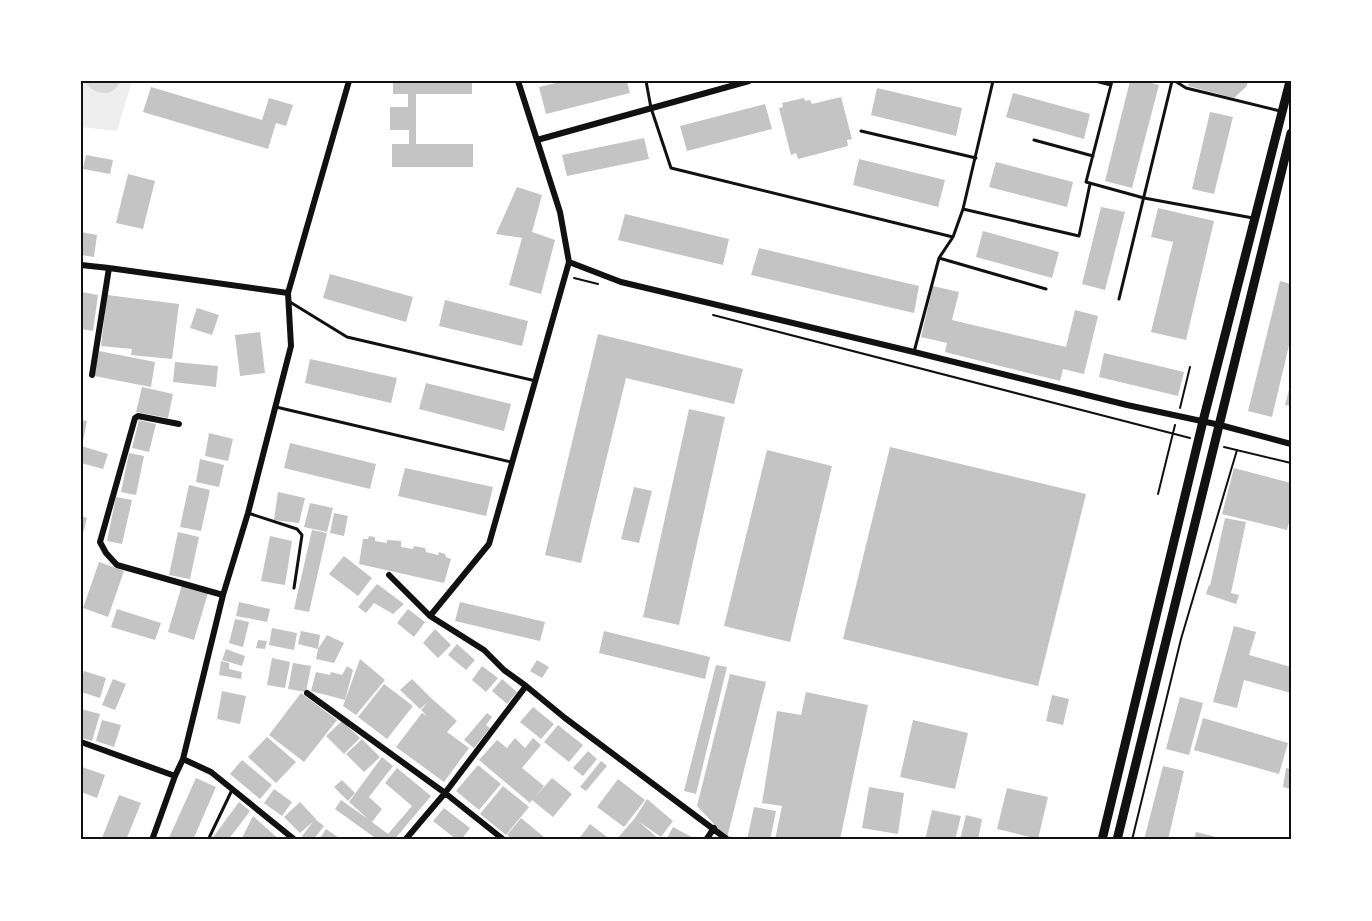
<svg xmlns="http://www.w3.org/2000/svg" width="1372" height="921" font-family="'DM Sans',sans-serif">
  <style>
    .green { fill: #eee }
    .water { fill: #d9d9d9 }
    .building { fill: #c4c4c4 }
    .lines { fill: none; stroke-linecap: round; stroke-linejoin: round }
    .path { stroke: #111; stroke-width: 2 }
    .service { stroke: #111; stroke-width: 3 }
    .minor { stroke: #111; stroke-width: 6 }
    .secondary { stroke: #111; stroke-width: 9 }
    .neatline { fill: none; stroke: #111; stroke-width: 2 }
  </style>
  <rect width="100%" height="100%" fill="#fff"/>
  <path class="green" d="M81,81H132L117,131L81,127Z"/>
  <path class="water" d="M84,81H120C113,100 93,94 84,81Z"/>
  <path class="building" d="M393,81H472V94H416V144H473V167H392V144H409V130H390V107H408V94H393Z
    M564,81H627L630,93L546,114L539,87Z
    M1130,81H1143L1159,85L1132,188L1105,181Z
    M1189,81H1248L1247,86L1234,98L1188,86Z
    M151,87L262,120L269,98L293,105L286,126L276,123L268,149L143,112Z
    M877,88L962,108L956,136L871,115Z
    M1013,93L1090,114L1084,139L1006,117Z
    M841,97L852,139L847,140L848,146L798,159L796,153L791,155L779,108L783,107L782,103L804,98L805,101L810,100L812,104Z
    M765,104L772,129L687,151L680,126Z
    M1210,112L1233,117L1214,194L1192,189Z
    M644,138L649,159L567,176L562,155Z
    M86,155L113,160L110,174L83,169Z
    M859,159L945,180L938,207L853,185Z
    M996,162L1073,182L1067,207L989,187Z
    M128,174L155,181L143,229L116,223Z
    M517,187L542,195L532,232L555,240L541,294L509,285L522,238L496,234Z
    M1101,207L1125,212L1105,290L1082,284Z
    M1158,208L1214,221L1186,340L1151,332L1173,242L1151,237Z
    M625,214L729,239L723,265L618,240Z
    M983,231L1059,252L1052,278L976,257Z
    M81,232L97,235L94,257L81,255Z
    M759,248L919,286L914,313L751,275Z
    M330,274L413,297L406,322L323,298Z
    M1280,281L1291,284V337L1272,417L1248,411Z
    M933,286L959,292L952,320L1066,347L1075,310L1098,316L1084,374L1063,369L1060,381L945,352L947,343L921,337Z
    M81,292L98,295L93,331L81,329Z
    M107,295L179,304L172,359L131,355L132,349L101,346Z
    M445,300L528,321L522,346L439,326Z
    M197,308L219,315L212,335L190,328Z
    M260,332L265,373L240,376L235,335Z
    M598,334L743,369L734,404L626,378L581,563L545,555Z
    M99,351L155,362L151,387L94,376Z
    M1104,353L1184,372L1178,396L1099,377Z
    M310,359L397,378L391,403L305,383Z
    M175,362L218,366L216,387L173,382Z
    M426,383L511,404L504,431L419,409Z
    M1290,386H1291V406L1285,405Z
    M142,387L173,394L168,418L136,412Z
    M689,409L725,417L679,625L643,617Z
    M81,420L87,421L82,446H81Z
    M139,420L156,424L149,452L132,448Z
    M209,433L233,439L228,461L205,456Z
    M290,443L376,464L370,489L284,468Z
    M81,446L108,454L103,469L81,463Z
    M890,447L1086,494L1038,686L843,639Z
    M767,450L832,466L790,642L724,626Z
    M129,453L144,456L136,495L121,492Z
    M200,459L224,465L219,487L196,482Z
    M405,468L493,487L486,516L398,496Z
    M1234,468L1291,483V515L1287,530L1222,514Z
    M189,485L210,490L201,531L180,527Z
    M634,487L652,491L639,543L621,539Z
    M278,492L305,498L299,523L274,520Z
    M116,497L132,500L122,544L107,541Z
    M310,503L333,508L327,532L304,527Z
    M334,513L348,516L344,536L330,533Z
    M81,516L87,518L82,537H81Z
    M1225,518L1246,522L1231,593L1239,595L1236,604L1206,594L1209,585L1210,586Z
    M312,530L327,533L309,612L294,609Z
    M178,532L199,537L190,579L169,575Z
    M270,536L292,541L285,585L261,581Z
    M369,536L375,537V541L387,543V540L401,541V547L413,549L414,546L425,548L426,552L438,555L439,552L445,554L446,557L451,559L444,583L359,564L363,539H368Z
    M344,556L372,578L358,596L329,574Z
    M99,562L124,571L108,617L83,608Z
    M377,584L404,604L393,614L374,603L366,613L358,607Z
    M182,585L208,593L194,640L168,632Z
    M239,602L270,609L267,622L236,616Z
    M460,602L545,622L540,641L455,621Z
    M117,609L161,623L155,640L111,627Z
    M408,609L425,622L414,637L397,623Z
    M235,619L249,622L243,647L229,643Z
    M1234,626L1256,632L1249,655L1291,667V693L1244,680L1237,708L1213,702Z
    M272,628L297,633L294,650L269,645Z
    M435,629L451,645L438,658L423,643Z
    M301,631L320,635L318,649L327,635L344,643L334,663L316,659L318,649L298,644Z
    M604,631L710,657L705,679L599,653Z
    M258,640L267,641L265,649L256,648Z
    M457,644L475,660L466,670L448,655Z
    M226,649L245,656L242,666L222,660Z
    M272,658L290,662L285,688L267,685Z
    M360,659L385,680L356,715L343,706Z
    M537,660L549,667L542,678L530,671Z
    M221,661L229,663V669L242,672L241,679L219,675Z
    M293,663L311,666L306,692L288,689Z
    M716,665L727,667L696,794L684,791Z
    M347,666L353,670L345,700L311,691L316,672L330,675L331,672L342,675Z
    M482,666L498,678L486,692L472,680Z
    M84,671L106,678L100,698L81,692V681Z
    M730,674L766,682L727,838L697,806Z
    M113,679L126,684L115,710L102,705Z
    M412,679L431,698L457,721L447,732L469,748L444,782L396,747L422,713L427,716L421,710L428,702L420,709L400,690Z
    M502,679L517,692L507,704L492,691Z
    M384,684L413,706L387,739L358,717Z
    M222,691L246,696L240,724L217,719Z
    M806,692L868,705L840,840H775L782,806L762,803L777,711L801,715Z
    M301,693L337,720L304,762L269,735Z
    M1052,695L1069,699L1063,725L1046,721Z
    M1180,697L1203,703L1189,755L1166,749Z
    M533,707L554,724L541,739L520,722Z
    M81,709L100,714L92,741L81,738Z
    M487,713L492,717L486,725L490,728L474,748L464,740Z
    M1203,718L1288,743L1279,774L1194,750Z
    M102,720L121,725L114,747L96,741Z
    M913,720L968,733L955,789L900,777Z
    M342,721L360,738L344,754L326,736Z
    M558,725L583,745L569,762L544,742Z
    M267,737L296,762L276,783L248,757Z
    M515,738L525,748L533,738L541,745L522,768L544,786L534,798L552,778L572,794L553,817L532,800L530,803L479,760L497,740L507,748Z
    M362,739L380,757L364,772L346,754Z
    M588,751L597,759L583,776L573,768Z
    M382,757L393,766L369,797L382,809L372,822L388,834L412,806L385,783L397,768L431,796L394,840H389L386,838L384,840H378L335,809L341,800L368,819L349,802Z
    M242,760L272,785L260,799L230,774Z
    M601,761L607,766L586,791L580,787Z
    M478,765L501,784L479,810L456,791Z
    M1163,766L1184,771L1168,840H1144Z
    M82,767L105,775L97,798L81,792V771Z
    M1286,768L1291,769V789L1283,787Z
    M196,778L216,787L193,840H168Z
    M618,779L645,800L624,827L597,807Z
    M342,780L355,793L348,801L334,787Z
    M503,786L529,807L506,835L480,814Z
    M869,787L904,793L898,834L862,828Z
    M1007,788L1048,797L1038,839L997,829Z
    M274,789L292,802L282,816L264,803Z
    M119,795L141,803L126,840H106L102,838Z
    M647,799L673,821L661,837L638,821L660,840H616L635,818Z
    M239,802L250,811L238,827L228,840H211Z
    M300,802L316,819L300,833L284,817Z
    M754,807L776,811L770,840H747Z
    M444,808L470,828L461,840H457L433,821Z
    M932,810L961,816L955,840H925Z
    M966,815L982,819L978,840H960Z
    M253,816L280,840H241Z
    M521,818L544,837L542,840H513L507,835Z
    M315,819L324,826L313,840H301L300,839Z
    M590,824L611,840H578Z
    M673,827L697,840H666Z
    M326,829L342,840H319Z
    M1196,832L1224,839V840H1194Z"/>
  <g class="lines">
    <path class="path" d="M574,278L598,284
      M713,315L1190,438
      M1180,408L1190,367
      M1224,447L1291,463
      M1158,494L1175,425
      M1132,840L1181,639L1237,450"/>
    <path class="service" d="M646,81L651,108L671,168L953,237
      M1095,81L1111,85
      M1112,81L1086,182L1144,198L1253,218
      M1175,81L1186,88L1280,111
      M861,131L976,158
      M1034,140L1093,156
      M963,209L1079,236L1090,184
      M939,258L1046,289
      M1119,299L1172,81
      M290,302L347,337L536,381
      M914,352L939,258L953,237L963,209L993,81
      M276,407L511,462
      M248,513L297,529L302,535L294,588
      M208,840L232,790"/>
    <path class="minor" d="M518,81L560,212L569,262L621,282L914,352L1127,405L1220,425L1291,444
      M537,140L749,81
      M81,265L109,268L288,293L349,81
      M92,375L109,268
      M179,424L138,416L135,418L100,542L106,553L117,565L223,595
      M389,575L430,616L484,650L504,670L526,686L565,718L728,840
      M430,616L489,544L569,262
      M307,693L445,793L504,840
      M81,742L175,776
      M183,759L211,772L295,840
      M152,840L175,776L183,759L223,595L248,513L291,346L288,293
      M405,840L445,793L526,686
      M706,840L714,828"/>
    <path class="secondary" d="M1102,840L1203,421L1290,81
      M1117,840L1291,133"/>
  </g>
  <rect width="1372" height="921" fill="none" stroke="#ffffff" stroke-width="165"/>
  <rect x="82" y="82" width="1208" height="756" class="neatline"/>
</svg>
